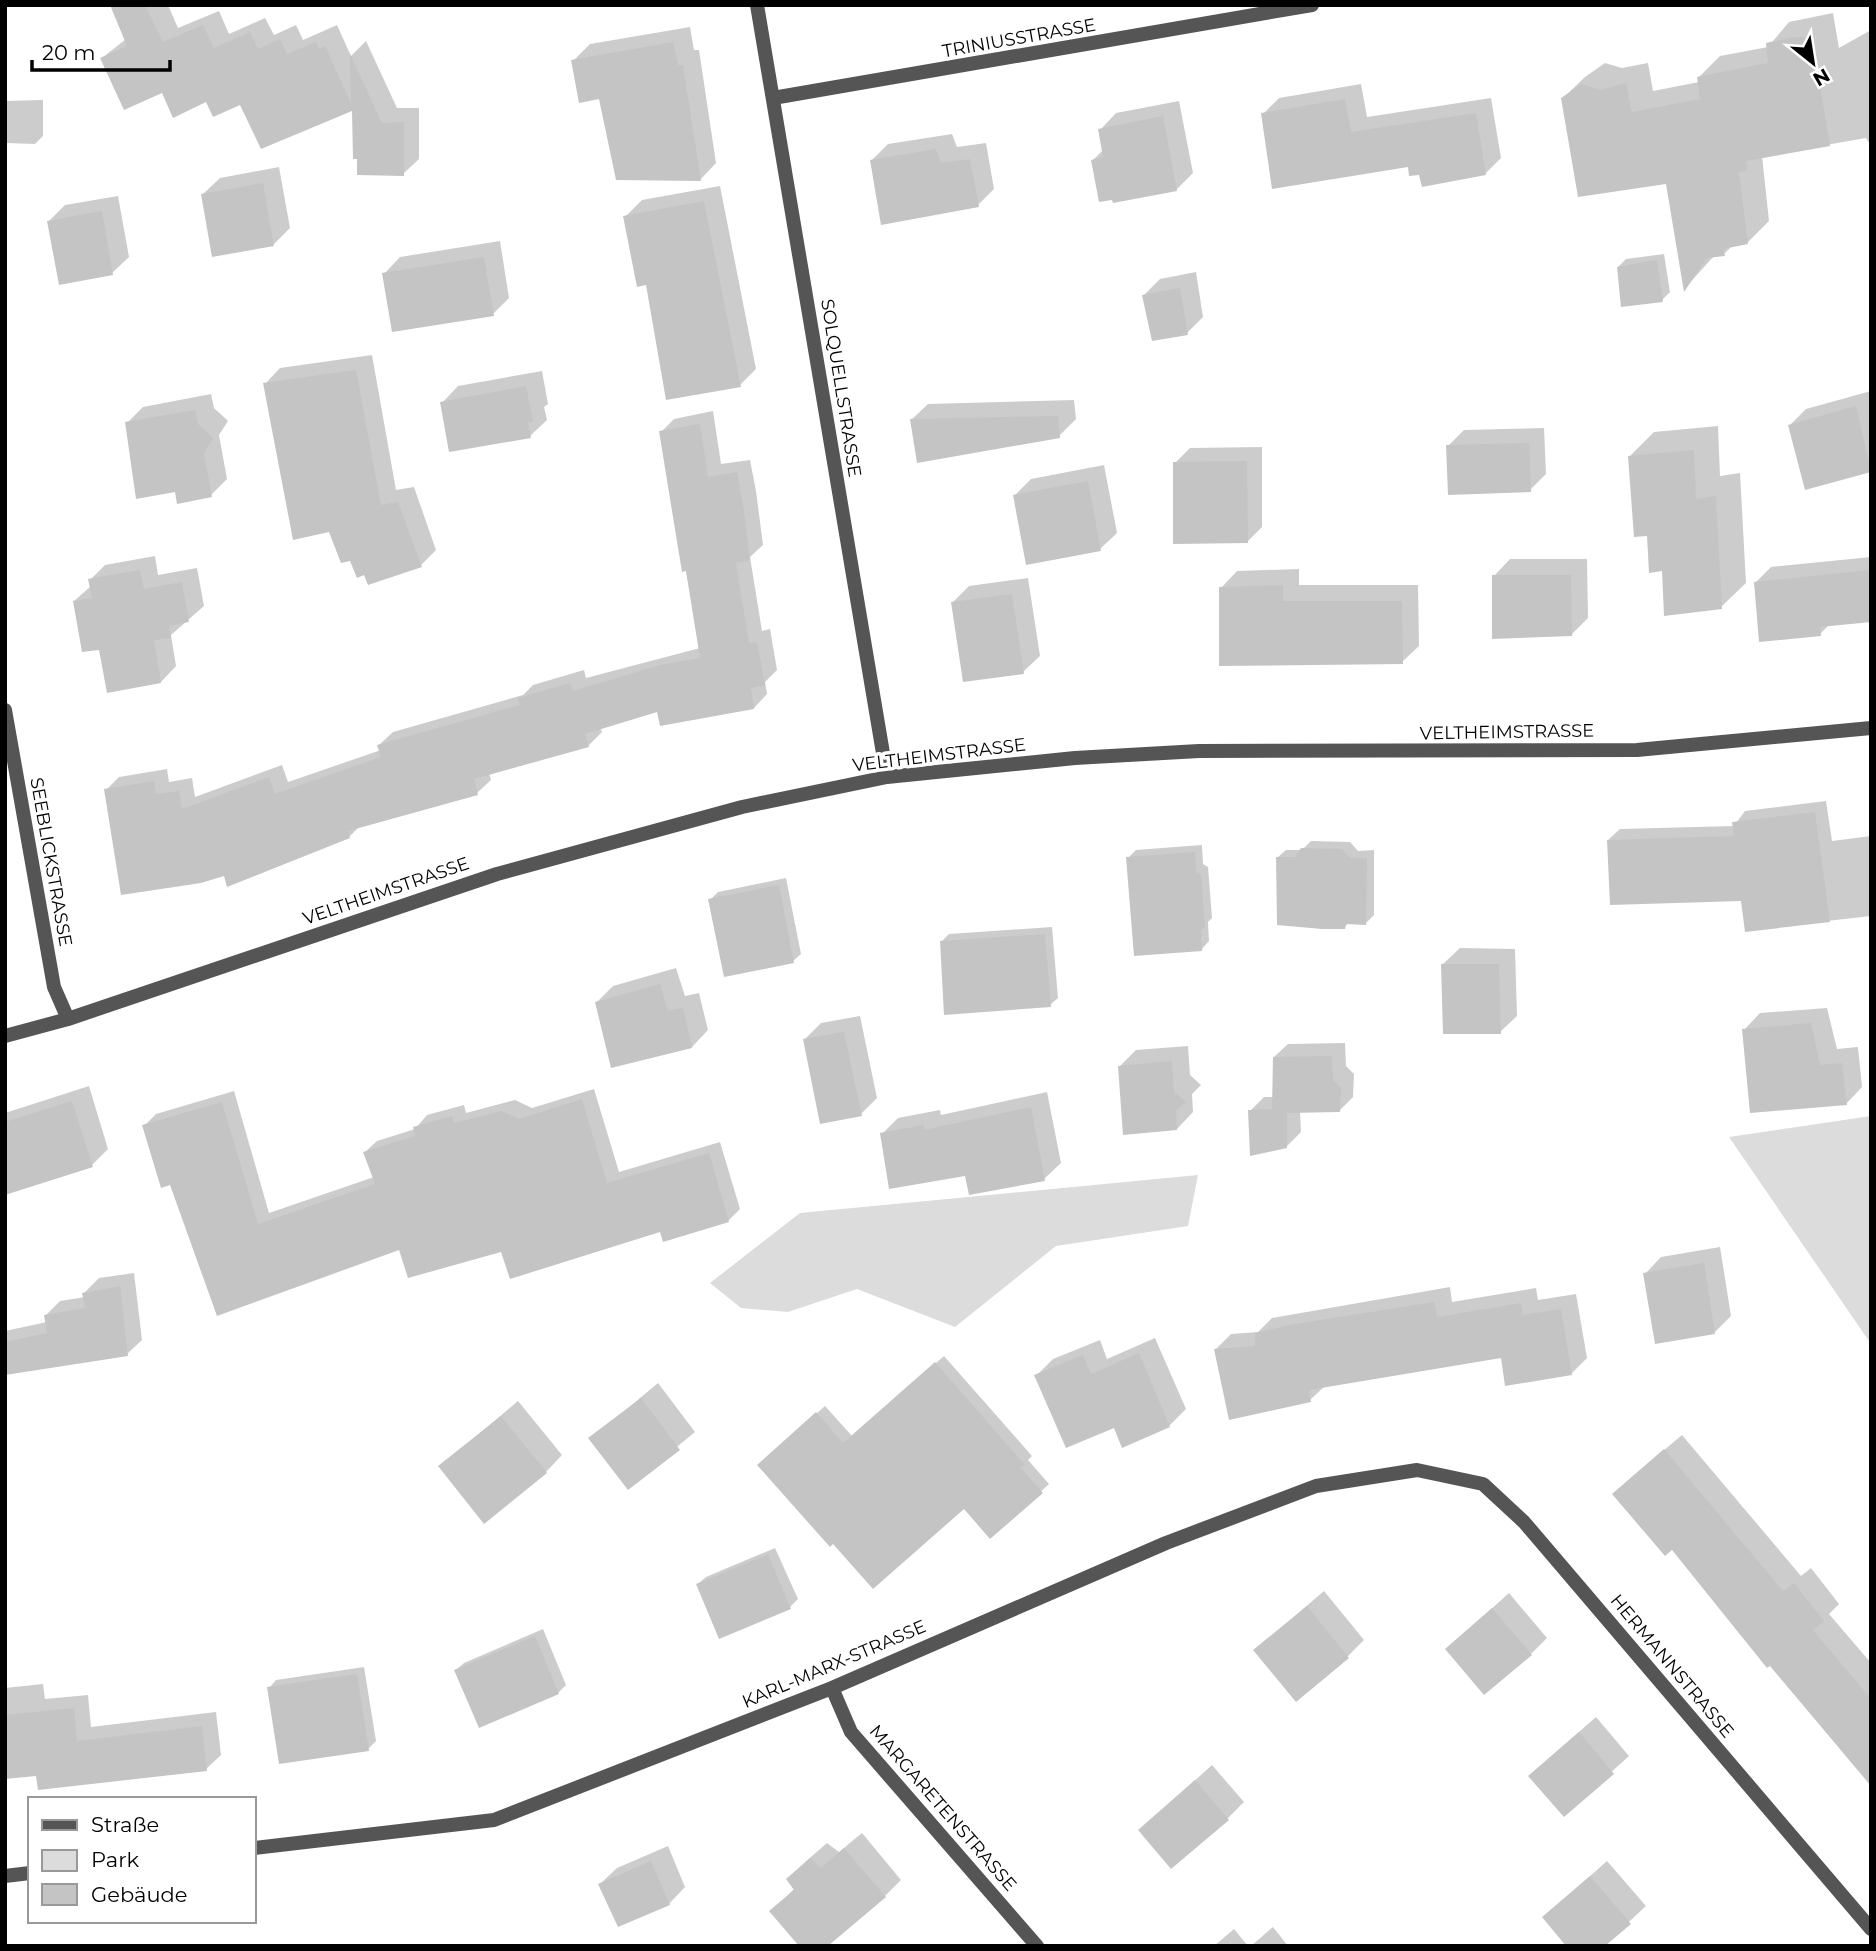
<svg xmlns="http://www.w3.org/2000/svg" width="1876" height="1951" font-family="Montserrat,sans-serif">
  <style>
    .green { fill: #dcdcdc }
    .shadow { fill: #0003 }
    .building { fill: #c4c4c4 }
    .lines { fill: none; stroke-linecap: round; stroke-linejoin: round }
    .minor { stroke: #555; stroke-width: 14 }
    .labels { text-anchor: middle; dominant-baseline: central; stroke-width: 7; stroke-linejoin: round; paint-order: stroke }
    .street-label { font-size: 18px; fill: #000; stroke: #fff }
  </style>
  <rect width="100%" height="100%" fill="#fff"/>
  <path class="green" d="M1871,1116V1344L1729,1137Z
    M1198,1175L1188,1226L1056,1246L955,1327L857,1289L788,1312L741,1308L710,1283L800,1213Z"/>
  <path class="shadow" d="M112,5H168L178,28L219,11L229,34L265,18L274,35L296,25L303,40L337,25L351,56L366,41L397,108H419V159L403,174L353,108L241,103L163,91L102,58L126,39Z
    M1833,13L1839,48L1871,30V146L1866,138L1762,156L1769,221L1747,243L1733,245L1724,254L1714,256L1685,288L1668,182L1562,99L1585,77L1605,63L1622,68L1648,63L1653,91L1699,82L1698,78L1720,56L1768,47L1789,22Z
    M690,27L694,50H699L716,163L700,180L600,97L573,61L590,44Z
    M1361,84L1367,117L1491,98L1501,158L1485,174L1421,173L1409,165L1263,114L1279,98Z
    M43,100V136L35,144L5,143V101Z
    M1179,101L1193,173L1176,190L1093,160L1103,150L1100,130L1116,113Z
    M952,134L957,147L986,143L994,189L978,205L871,161L888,144Z
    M279,167L290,228L274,244L203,194L220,178Z
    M720,186L756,369L740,385L625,217L642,200Z
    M118,196L129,257L112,273L49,221L65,205Z
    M500,241L509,298L493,314L384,274L400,257Z
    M1664,254L1670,292L1662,300L1618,267L1626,259Z
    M1196,272L1203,317L1187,333L1144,295L1160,279Z
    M372,355L396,490L414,487L436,550L421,565L365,573L351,559L265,384L280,368Z
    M542,371L548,404L544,407L547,420L530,436L442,403L458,386Z
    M1871,391V470L1806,488L1790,425L1806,409Z
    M211,394L214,408L228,421L219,435L227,479L211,495L176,490L127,423L143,407Z
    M1074,400L1076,419L1059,436L911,420L928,404Z
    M713,411L721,464L750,460L756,491L763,545L750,557L762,631L770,629L777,670L765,682L767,694L754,708L659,710L600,727L602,732L588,746L489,773L491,780L477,793L360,826L349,837L228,885L225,873L106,790L119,777L167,769L169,782L192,778L195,797L282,765L288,782L381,750L379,745L393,732L523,695L533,685L584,670L586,678L700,648L661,432L674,419Z
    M1718,426L1720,476L1740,473L1746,583L1721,607L1663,569L1648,534L1630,456L1654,432Z
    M1544,428L1546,474L1530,490L1448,446L1464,430Z
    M1262,447V527L1247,542L1175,463L1190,448Z
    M1104,465L1117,533L1100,549L1015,495L1031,479Z
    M155,556L158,575L197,568L204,606L171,635L176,666L161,682L101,648L74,601L91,586L90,580L105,565Z
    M1871,557V620L1830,624L1820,634L1756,582L1771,567Z
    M1510,559H1587L1588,618L1572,634L1494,576Z
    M1299,569V585H1418L1419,646L1402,662L1221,588L1237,571Z
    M1028,578L1040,656L1023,672L952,603L969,586Z
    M1826,801L1832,841L1871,836V916L1746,930L1743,899L1608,840L1620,829L1734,826L1745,811Z
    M1311,841L1350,842L1358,851L1374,850V915L1366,923H1349L1344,927L1278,857L1286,850H1302Z
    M1202,845L1203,864L1208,867L1212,918L1208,922L1209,941L1202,949L1128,858L1136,850Z
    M786,878L801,954L793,961L710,900L718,892Z
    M1052,927L1058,998L1050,1005L941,942L949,934Z
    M1460,948L1515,949L1517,1016L1500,1032L1443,964Z
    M676,968L685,996L699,993L708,1030L692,1047L597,1002L613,986Z
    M1827,1008L1837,1049L1858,1047L1862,1087L1846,1104L1744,1030L1760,1013Z
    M860,1016L877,1098L861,1114L805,1039L821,1023Z
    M1345,1043L1346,1066L1354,1074L1353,1097L1339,1111H1300L1301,1132L1287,1146L1250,1111L1264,1097H1274V1057L1288,1044Z
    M1188,1046L1190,1075L1201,1085L1192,1094L1193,1112L1177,1129L1120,1066L1136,1050Z
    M89,1086L108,1149L92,1165L5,1173V1113Z
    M594,1089L619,1172L720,1142L740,1209L728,1221L503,1250L400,1248L218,1313L171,1183L144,1126L156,1114L234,1091L269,1213L374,1177L365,1152L377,1141L415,1129L427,1115L464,1105L466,1113L515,1100L532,1108Z
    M1047,1092L1061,1163L1044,1179L966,1174L882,1134L898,1118L940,1110L941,1115Z
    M1720,1247L1731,1316L1714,1333L1645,1274L1661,1257Z
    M134,1273L142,1340L127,1354L5,1373V1331L47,1322L46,1315L60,1301L85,1297L84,1293L99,1278Z
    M1450,1287L1452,1302L1536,1288L1538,1300L1576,1294L1587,1358L1571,1374L1502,1356L1325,1386L1310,1400L1216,1349L1231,1334L1258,1332L1272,1318Z
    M1155,1338L1186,1409L1169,1426H1115L1036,1376L1053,1359L1100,1340L1107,1359Z
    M944,1356L1032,1456L1028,1460L1049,1484L990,1537L964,1507L833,1542L767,1458L825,1406L852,1436Z
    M658,1383L695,1432L628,1487L591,1439Z
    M518,1401L562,1455L546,1472L441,1466Z
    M1682,1435L1801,1576L1811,1568L1839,1604L1829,1614L1871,1663V1771L1631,1478Z
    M775,1548L798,1599L790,1607L698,1584L706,1577Z
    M1324,1591L1364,1640L1348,1656L1255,1650Z
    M1509,1593L1547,1638L1531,1654L1447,1649Z
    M543,1629L566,1685L558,1693L480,1726L456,1670L464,1663Z
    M364,1667L376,1741L368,1749L269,1688L276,1680Z
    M43,1684L45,1699L88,1695L91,1727L216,1712L221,1755L206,1769L5,1777V1688Z
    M1596,1717L1629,1756L1564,1815L1547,1760Z
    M1212,1765L1244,1802L1227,1819L1140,1830Z
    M862,1833L901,1880L885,1896L772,1911L795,1888L804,1863L827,1843L839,1852Z
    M668,1846L685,1887L669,1904L600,1884L617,1868Z
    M1607,1861L1646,1906L1603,1946L1544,1917Z
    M1273,1927L1288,1946H1251Z
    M1234,1929L1248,1946H1214Z"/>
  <path class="building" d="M110,5H145L163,42L203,25L214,48L250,32L258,49L280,39L287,54L316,42L319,49L325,46L351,103L350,54L382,123L404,122V176L357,175V159H353L352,111L261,149L240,105L213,117L206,102L173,118L162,93L124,110L100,58L127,46Z
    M1795,37H1812L1830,146L1746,161L1747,171L1739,172L1748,244L1723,249L1725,256L1707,258L1684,292L1666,184L1578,197L1561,98L1582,84L1600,90L1626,83L1632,112L1700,99L1697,77L1768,63L1766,43Z
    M673,42L678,65H683L701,181L616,180L599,99L579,103L571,60Z
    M1345,99L1351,132L1476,113L1486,175L1422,187L1419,175L1409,176L1408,167L1272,189L1261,113Z
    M1163,116L1177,191L1113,203L1112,200L1099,202L1091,160L1103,157L1098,129Z
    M936,149L941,163L970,159L979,207L881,225L870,160Z
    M263,183L274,246L212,257L201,194Z
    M704,201L741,387L666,400L646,285L637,287L623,216Z
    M102,211L113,275L59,285L47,221Z
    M484,257L494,316L392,332L382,273Z
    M1657,260L1663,302L1621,307L1617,267Z
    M1180,288L1188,335L1152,341L1142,295Z
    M356,370L381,505L398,502L422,567L368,585L364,575L357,578L350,561L341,563L329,532L293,540L263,383Z
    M526,386L533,422H528L531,438L449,452L440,402Z
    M1856,406L1871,472L1805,490L1788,425Z
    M195,410L198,424L213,438L204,453L212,497L177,504L175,492L136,499L125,422Z
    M1058,416L1060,438L917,463L910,419Z
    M700,424L708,477L737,472L743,505L750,560L736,563L749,643L757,642L765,685L751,688L754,709L660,726L657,712L585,734L589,747L474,779L478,795L348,831L350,838L227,887L224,876L201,883L121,895L104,789L154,781L156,794L179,791L182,809L269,777L275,794L381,757L377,745L520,705L518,698L570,683L573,691L660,665L700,658L686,571L682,572L659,431Z
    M1529,443L1531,492L1448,495L1446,445Z
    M1694,450L1696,499L1716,496L1722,609L1664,616L1662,571L1649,573L1647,536L1634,537L1628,456Z
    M1247,461L1248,543L1173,544V462Z
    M1088,481L1101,551L1026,565L1013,495Z
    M140,570L144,589L182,582L189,622L169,626L171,638L154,640L161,683L107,693L99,650L82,652L73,601L92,598L88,579Z
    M1871,570V622L1820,627L1821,636L1759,642L1754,582Z
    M1492,575H1571L1572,636L1492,639Z
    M1283,585V601H1402L1403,664L1219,666V587Z
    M1012,594L1024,674L963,682L951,602Z
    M1815,812L1830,922L1745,932L1741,901L1610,905L1607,840L1734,836L1732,822Z
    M1301,848L1342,849L1350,858H1367L1366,925L1346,924L1345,929H1322L1277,925L1276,857H1295Z
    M1195,852L1196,872L1201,874L1205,927L1201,930L1202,951L1134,956L1126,857Z
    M779,885L794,963L724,977L708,899Z
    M1045,934L1051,1007L944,1015L940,941Z
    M1441,964H1499L1501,1034H1443Z
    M660,984L668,1011L683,1008L692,1048L611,1068L595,1002Z
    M1811,1023L1820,1065L1842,1063L1847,1105L1750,1113L1742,1029Z
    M844,1032L862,1116L820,1124L803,1039Z
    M1332,1056L1333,1080L1341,1088L1340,1112L1287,1113V1148L1250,1156L1248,1110L1272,1109L1273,1057Z
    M1172,1061L1174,1092L1186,1102L1176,1111L1177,1130L1123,1135L1118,1066Z
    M582,1099L607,1183L709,1153L729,1222L663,1242L660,1232L510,1279L501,1252L408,1278L399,1250L217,1316L170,1185L161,1188L142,1125L222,1102L258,1224L375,1184L363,1152L415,1136L413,1127L452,1116L454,1123L502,1111L519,1119Z
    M72,1101L93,1167L5,1195V1122Z
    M1031,1107L1045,1181L969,1195L965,1176L889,1189L880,1133L924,1125V1130Z
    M1704,1263L1715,1334L1655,1344L1643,1273Z
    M120,1286L128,1356L5,1375V1342L47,1333L44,1315L85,1308L82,1293Z
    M1434,1302L1437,1317L1521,1303L1523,1315L1561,1309L1572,1375L1505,1386L1501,1358L1309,1390L1311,1402L1229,1420L1214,1349L1255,1346V1333L1289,1325Z
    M1139,1353L1170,1427L1122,1448L1114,1428L1066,1448L1034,1375L1083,1355L1091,1374Z
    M935,1362L1025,1465L1020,1467L1043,1493L990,1539L964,1509L873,1589L833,1544L830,1547L757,1465L816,1412L843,1443Z
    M641,1398L680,1450L628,1490L588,1438Z
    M501,1416L547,1473L484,1524L438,1466Z
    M1664,1449L1783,1591L1794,1583L1824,1621L1813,1630L1871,1699V1786L1770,1666L1767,1668L1672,1550L1665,1556L1612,1494Z
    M768,1554L791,1609L719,1639L696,1584Z
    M1307,1606L1349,1658L1296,1702L1253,1650Z
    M1492,1608L1532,1655L1484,1695L1445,1649Z
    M535,1636L559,1694L479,1728L454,1670Z
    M357,1674L369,1751L279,1764L267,1687Z
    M74,1708L77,1741L202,1726L207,1771L38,1790L36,1776L5,1779V1715Z
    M1579,1732L1614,1774L1564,1817L1528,1776Z
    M1195,1780L1229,1820L1171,1869L1138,1830Z
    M844,1848L886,1897L828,1946H799L769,1911L794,1890L786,1879L810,1858L821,1868Z
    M651,1861L670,1905L618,1927L598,1884Z
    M1590,1876L1631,1924L1605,1946H1566L1542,1917Z"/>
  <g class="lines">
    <path class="minor" d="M757,5L887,777
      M773,98L1312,5
      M5,710L54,987L68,1019
      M5,1036L68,1019L497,874L742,807L887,777L1075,758L1199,751L1637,750L1871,728
      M832,1688L851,1732L1037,1946
      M254,1848L494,1820L832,1688L1166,1543L1316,1486L1417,1470L1483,1484L1524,1522L1871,1929
      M5,1876L30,1873"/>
  </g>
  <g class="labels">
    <g class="street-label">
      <text transform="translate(1019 38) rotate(-10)">TRINIUSSTRASSE</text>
      <text transform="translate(841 388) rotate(81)">SOLQUELLSTRASSE</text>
      <text transform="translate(1507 732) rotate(-1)">VELTHEIMSTRASSE</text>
      <text transform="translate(939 755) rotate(-7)">VELTHEIMSTRASSE</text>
      <text transform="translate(51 862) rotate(80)">SEEBLICKSTRASSE</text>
      <text transform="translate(386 891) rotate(-19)">VELTHEIMSTRASSE</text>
      <text transform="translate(834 1664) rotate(-23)">KARL-MARX-STRASSE</text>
      <text transform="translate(1672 1666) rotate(50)">HERMANNSTRASSE</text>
      <text transform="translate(943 1808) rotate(49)">MARGARETENSTRASSE</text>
    </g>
  </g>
  <rect width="1876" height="1951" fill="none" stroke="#000000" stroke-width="14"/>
  <rect x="28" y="1797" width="228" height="126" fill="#ffffff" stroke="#999999" stroke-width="2"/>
  <rect x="42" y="1820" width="35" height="10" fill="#555555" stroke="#999999" stroke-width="2"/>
  <text x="91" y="1832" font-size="21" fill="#000000">Straße</text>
  <rect x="42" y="1850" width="35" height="21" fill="#dcdcdc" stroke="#999999" stroke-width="2"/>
  <text x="91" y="1867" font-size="21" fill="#000000">Park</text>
  <rect x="42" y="1884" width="35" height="21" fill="#c4c4c4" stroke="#999999" stroke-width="2"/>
  <text x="91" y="1902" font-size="21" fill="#000000">Gebäude</text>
  <g transform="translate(1813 63) rotate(150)" stroke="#ffffff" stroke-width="5" paint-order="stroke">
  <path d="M0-5L12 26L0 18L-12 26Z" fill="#000000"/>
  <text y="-10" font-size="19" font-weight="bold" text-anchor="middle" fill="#000000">N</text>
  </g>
  <path d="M32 60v10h138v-10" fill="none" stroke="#000000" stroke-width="3.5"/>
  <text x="42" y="60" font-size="21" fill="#000000" stroke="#ffffff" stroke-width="5" paint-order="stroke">20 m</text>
</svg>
